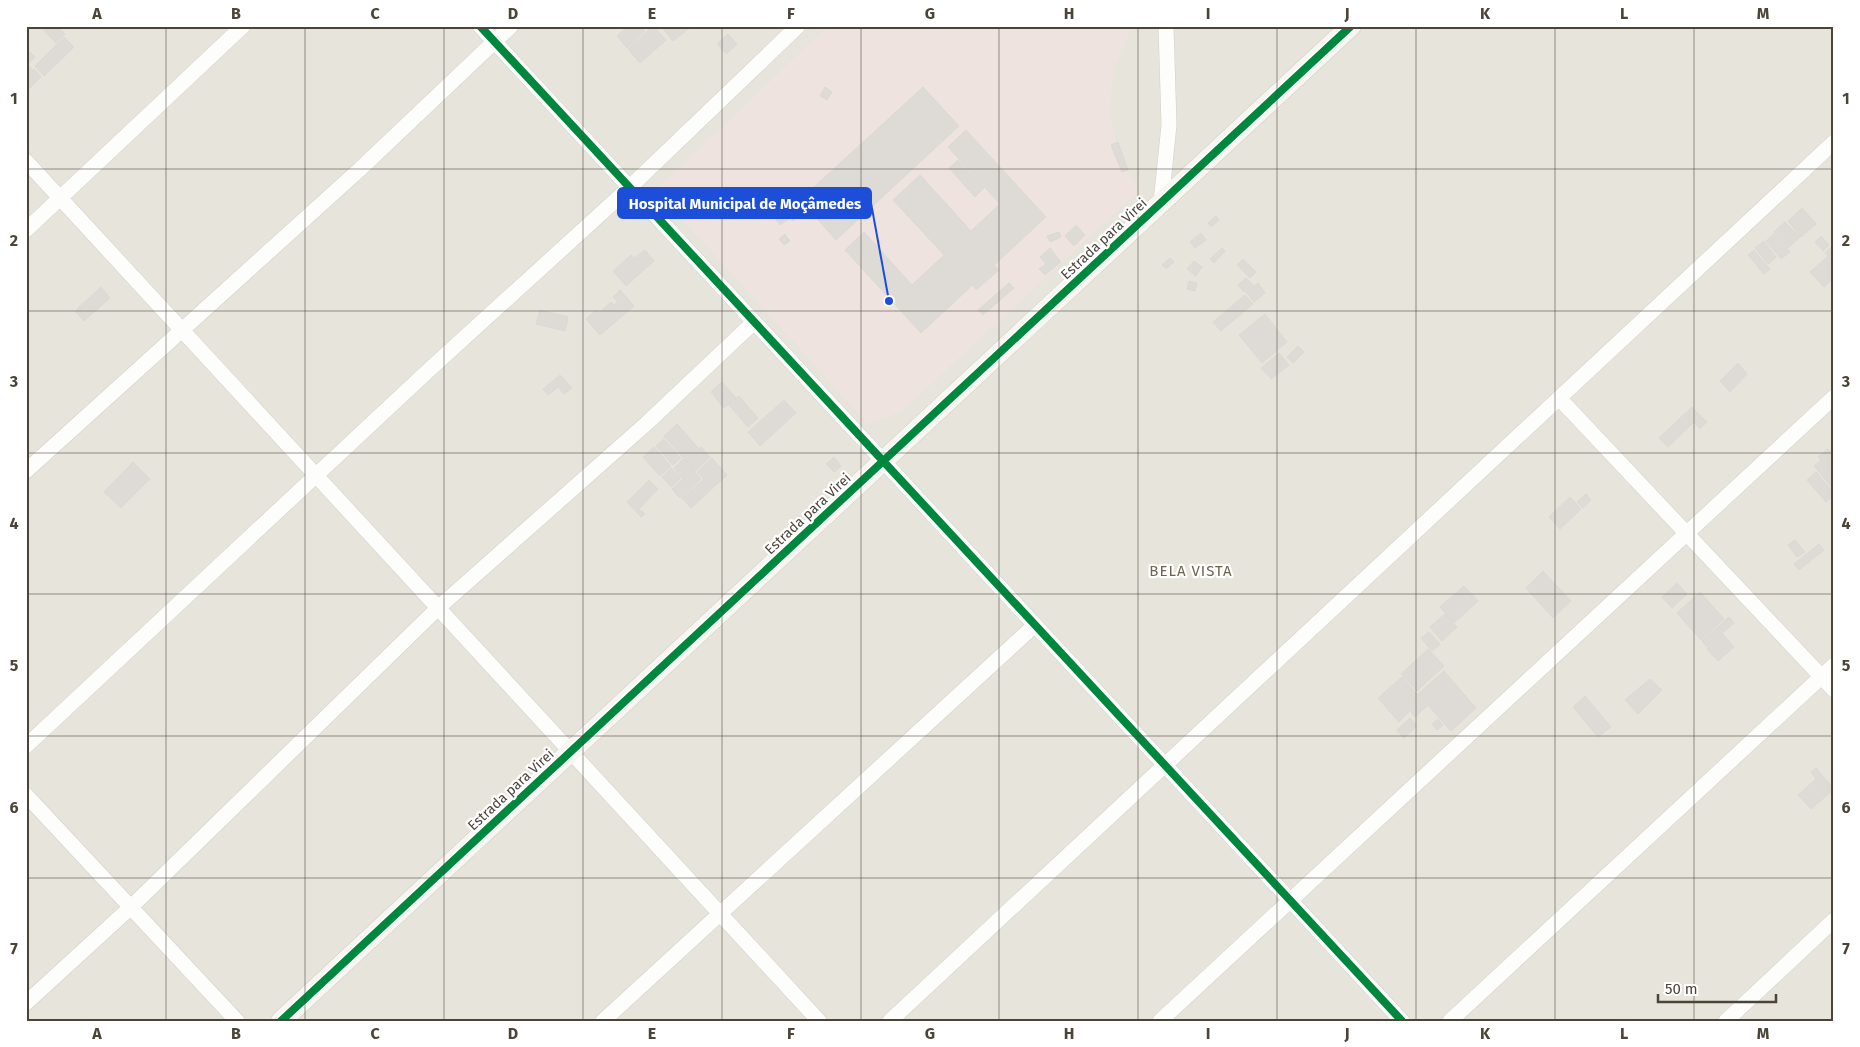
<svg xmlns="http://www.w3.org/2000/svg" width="1860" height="1047" font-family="'Fira Sans',sans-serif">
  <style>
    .residential { fill: #e7e4dc }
    .medical { fill: #eee3df }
    .building { fill: #dedbd6; stroke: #dcd9d4 }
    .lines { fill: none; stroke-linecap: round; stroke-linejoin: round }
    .street-casing { stroke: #d2d0cb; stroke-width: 16 }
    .secondary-casing { stroke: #d3cfc5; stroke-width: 21 }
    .street { stroke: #fdfdfc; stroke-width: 15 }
    .secondary { stroke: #f7f6f1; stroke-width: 20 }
    .cycleway-casing { stroke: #fff; stroke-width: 11 }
    .cycleway { stroke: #00873e; stroke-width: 8 }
    .grid { fill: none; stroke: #4b4439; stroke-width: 1; stroke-opacity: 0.55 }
    .labels { text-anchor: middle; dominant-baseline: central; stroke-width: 4.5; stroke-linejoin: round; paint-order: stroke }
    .street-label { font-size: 14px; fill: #4b4439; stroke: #fff }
    .neighbourhood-label { font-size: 15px; letter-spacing: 1px; fill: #6e6250; stroke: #fff }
    .leader { fill: none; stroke: #1d4ed8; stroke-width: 2 }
    .callout-dot { fill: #1d4ed8; stroke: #fff; stroke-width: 2 }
    .callout { fill: #1d4ed8; stroke: #1d4ed8; stroke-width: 2 }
    .callout-label { font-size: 15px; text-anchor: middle; font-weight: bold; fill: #fff }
    .neatline { fill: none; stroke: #4b4439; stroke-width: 2 }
    .grid-label { font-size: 16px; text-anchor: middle; font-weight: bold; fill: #4b4439 }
  </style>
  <rect width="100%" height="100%" fill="#f4f2ee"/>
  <path class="residential" d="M26,26H1834V1021H26Z"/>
  <path class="medical" d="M828,26H1132L1114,68L1109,114L1122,160L1139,191L902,411L868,424L656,190Z"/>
  <path class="building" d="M40,26H57L65,34L56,43Z
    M628,26H640L645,31L627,48L617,36Z
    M653,26L666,40L640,63L628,49Z
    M661,26H692L673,41Z
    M728,34L737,44L726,54L717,44Z
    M64,37L74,47L44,76L35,66Z
    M26,48L35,57L28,64L26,61Z
    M26,64L32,69L27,75L26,74Z
    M34,69L41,77L26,92V77Z
    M825,87L832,92L827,100L820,96Z
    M923,87L959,126L836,240L800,200Z
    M966,130L1046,217L921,333L845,250L864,232L912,285L944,255L893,200L920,175L971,231L1000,204L948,147Z
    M1118,142L1128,170L1122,172L1111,145Z
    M958,160L984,188L975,197L949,168Z
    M777,203L785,214L791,209L797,217L793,221L790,218L780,225L769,210Z
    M1802,208L1816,224L1801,237L1788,221Z
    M1216,216L1219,220L1211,227L1208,223Z
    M1785,222L1800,237L1788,248L1774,232Z
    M1076,225L1085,235L1074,246L1065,236Z
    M1059,232L1061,237L1050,242L1047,236Z
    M1201,233L1206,240L1195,248L1190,242Z
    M785,234L790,241L784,245L779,239Z
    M1774,234L1790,252L1781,259L1766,241Z
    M1821,236L1829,245L1823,251L1815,242Z
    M1764,241L1776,257L1768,264L1755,248Z
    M1832,246L1834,248V278L1824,287L1810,272L1828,256L1825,253Z
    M1050,248L1061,262L1045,275L1039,269L1046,264L1040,257Z
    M1222,248L1225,251L1214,263L1210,259Z
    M645,250L654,261L626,286L613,271L631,255L634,258Z
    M1754,250L1770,269L1764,274L1748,255Z
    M1170,258L1174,262L1166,269L1162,265Z
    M1243,259L1256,272L1250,278L1237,265Z
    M1194,261L1202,267L1196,276L1187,269Z
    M995,266L999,270L976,290L973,285Z
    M1246,278L1253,285L1244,292L1238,285Z
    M1189,281L1197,283L1195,291L1187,289Z
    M1009,283L1014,288L983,315L978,310Z
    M1258,283L1265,293L1254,302L1246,292Z
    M101,287L110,298L84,321L75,311Z
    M620,290L634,306L600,335L586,319L596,310L599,313L611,302L614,305L618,302L613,297Z
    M1245,295L1253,304L1221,331L1213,322Z
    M540,310L568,317L565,331L536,324Z
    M1265,314L1287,342L1262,363L1239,335Z
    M1298,346L1304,352L1293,363L1287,357Z
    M1279,353L1289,365L1271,379L1261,368Z
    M1738,363L1747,374L1730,392L1720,381Z
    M560,375L572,388L564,394L558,387L548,395L543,389Z
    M722,382L736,398L724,408L711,392Z
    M739,396L758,418L748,427L729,405Z
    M784,400L796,413L760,446L748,432Z
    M1692,407L1707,422L1700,429L1694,422L1668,447L1659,438Z
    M677,424L699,449L701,447L710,457L695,471L664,436Z
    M664,439L681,458L673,465L656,446Z
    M654,447L671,466L660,476L643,457Z
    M1828,449L1834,455V490L1814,466L1821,460L1818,457Z
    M834,457L841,466L834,472L826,464Z
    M712,458L727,475L691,508L682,498L704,479L697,472Z
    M683,459L701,479L680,498L672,489L683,479L674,468Z
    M133,462L150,479L121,508L104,492Z
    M671,468L681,478L671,487L662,477Z
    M1816,472L1834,493V495L1826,502L1807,480Z
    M649,480L658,489L639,509L645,514L641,517L627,502Z
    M1586,494L1591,500L1583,508L1577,502Z
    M1570,497L1581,509L1560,529L1549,517Z
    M1795,540L1805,552L1797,557L1788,545Z
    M1819,544L1824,550L1799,570L1794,564Z
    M1543,571L1571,601L1553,618L1526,588Z
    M1677,583L1687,594L1672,608L1662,597Z
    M1464,586L1478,601L1454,623L1440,607Z
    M1700,592L1724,619L1701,640L1677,613Z
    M1445,614L1457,627L1442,641L1430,627Z
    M1729,617L1734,623L1707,647L1702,641Z
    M1429,632L1440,644L1432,651L1421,638Z
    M1723,634L1734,647L1718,661L1707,649Z
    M1428,649L1444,666L1417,691L1401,674Z
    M1444,671L1476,708L1451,731L1418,694Z
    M1402,677L1427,706L1415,717L1410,711L1399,722L1378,698Z
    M1650,679L1662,690L1638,714L1625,700Z
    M1585,696L1611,727L1598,737L1573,707Z
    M1410,718L1417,726L1404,738L1397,730Z
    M1438,719L1443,725L1437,730L1432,724Z
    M1816,768L1834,789L1811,809L1798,795L1816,779L1811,772Z"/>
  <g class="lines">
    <g class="street-casing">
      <path id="street" d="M480,26L1402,1021
        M26,161L819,1021
        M1161,203L1169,125L1166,26
        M26,230L243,26
        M1559,398L1834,690
        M26,471L359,170L511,26
        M26,746L430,369L629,188L798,26
        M26,795L237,1021
        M26,1003L131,907L438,608L647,423L754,322
        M603,1021L1035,625
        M890,1021L1834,142
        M1160,1021L1834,397
        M1450,1021L1834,665
        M1726,1021L1834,920"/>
    </g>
    <g class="secondary-casing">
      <path id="secondary" d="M281,1021L1351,26"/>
    </g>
    <use href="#street" class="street"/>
    <use href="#secondary" class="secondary"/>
    <g class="cycleway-casing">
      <path id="cycleway" d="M480,26L1402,1021
        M281,1021L1351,26"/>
    </g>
    <use href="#cycleway" class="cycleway"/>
  </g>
  <path class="grid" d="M166,26V1021M305,26V1021M444,26V1021M583,26V1021M722,26V1021M861,26V1021M999,26V1021M1138,26V1021M1277,26V1021M1416,26V1021M1555,26V1021M1694,26V1021M26,169H1834M26,311H1834M26,453H1834M26,594H1834M26,736H1834M26,878H1834"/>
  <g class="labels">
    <g class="street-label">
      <text transform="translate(1104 239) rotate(-43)">Estrada para Virei</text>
      <text transform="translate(808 514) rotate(-43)">Estrada para Virei</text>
      <text transform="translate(511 790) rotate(-43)">Estrada para Virei</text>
    </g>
    <g class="neighbourhood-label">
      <text x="1191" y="571">BELA VISTA</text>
    </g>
  </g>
  <path class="leader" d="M889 301L871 203"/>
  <circle class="callout-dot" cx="889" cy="301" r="5"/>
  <rect class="callout" x="618" y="188" width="253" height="30" rx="5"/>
  <g class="callout-label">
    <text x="745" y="209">Hospital Municipal de Moçâmedes</text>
  </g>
  <rect width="1860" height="1047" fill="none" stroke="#ffffff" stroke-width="55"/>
  <path d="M1658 994v8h118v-8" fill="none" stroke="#4b4439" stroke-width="2.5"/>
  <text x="1665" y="994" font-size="15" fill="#4b4439" stroke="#ffffff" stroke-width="4" paint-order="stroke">50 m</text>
  <rect x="28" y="28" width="1804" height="992" class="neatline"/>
  <g class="grid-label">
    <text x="97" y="19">A</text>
    <text x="236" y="19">B</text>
    <text x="375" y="19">C</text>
    <text x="513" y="19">D</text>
    <text x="652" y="19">E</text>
    <text x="791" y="19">F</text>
    <text x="930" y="19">G</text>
    <text x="1069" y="19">H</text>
    <text x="1208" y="19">I</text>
    <text x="1347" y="19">J</text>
    <text x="1485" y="19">K</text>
    <text x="1624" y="19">L</text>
    <text x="1763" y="19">M</text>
    <text x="14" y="104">1</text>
    <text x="1846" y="104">1</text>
    <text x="14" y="246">2</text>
    <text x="1846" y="246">2</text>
    <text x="14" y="387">3</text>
    <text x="1846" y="387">3</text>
    <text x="14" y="529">4</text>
    <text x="1846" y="529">4</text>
    <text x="14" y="671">5</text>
    <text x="1846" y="671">5</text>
    <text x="14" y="813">6</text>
    <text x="1846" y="813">6</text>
    <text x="14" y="954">7</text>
    <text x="1846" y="954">7</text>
    <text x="97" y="1039">A</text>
    <text x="236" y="1039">B</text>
    <text x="375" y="1039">C</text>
    <text x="513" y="1039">D</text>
    <text x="652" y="1039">E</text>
    <text x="791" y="1039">F</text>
    <text x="930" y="1039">G</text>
    <text x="1069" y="1039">H</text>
    <text x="1208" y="1039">I</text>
    <text x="1347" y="1039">J</text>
    <text x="1485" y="1039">K</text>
    <text x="1624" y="1039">L</text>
    <text x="1763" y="1039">M</text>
  </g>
</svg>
